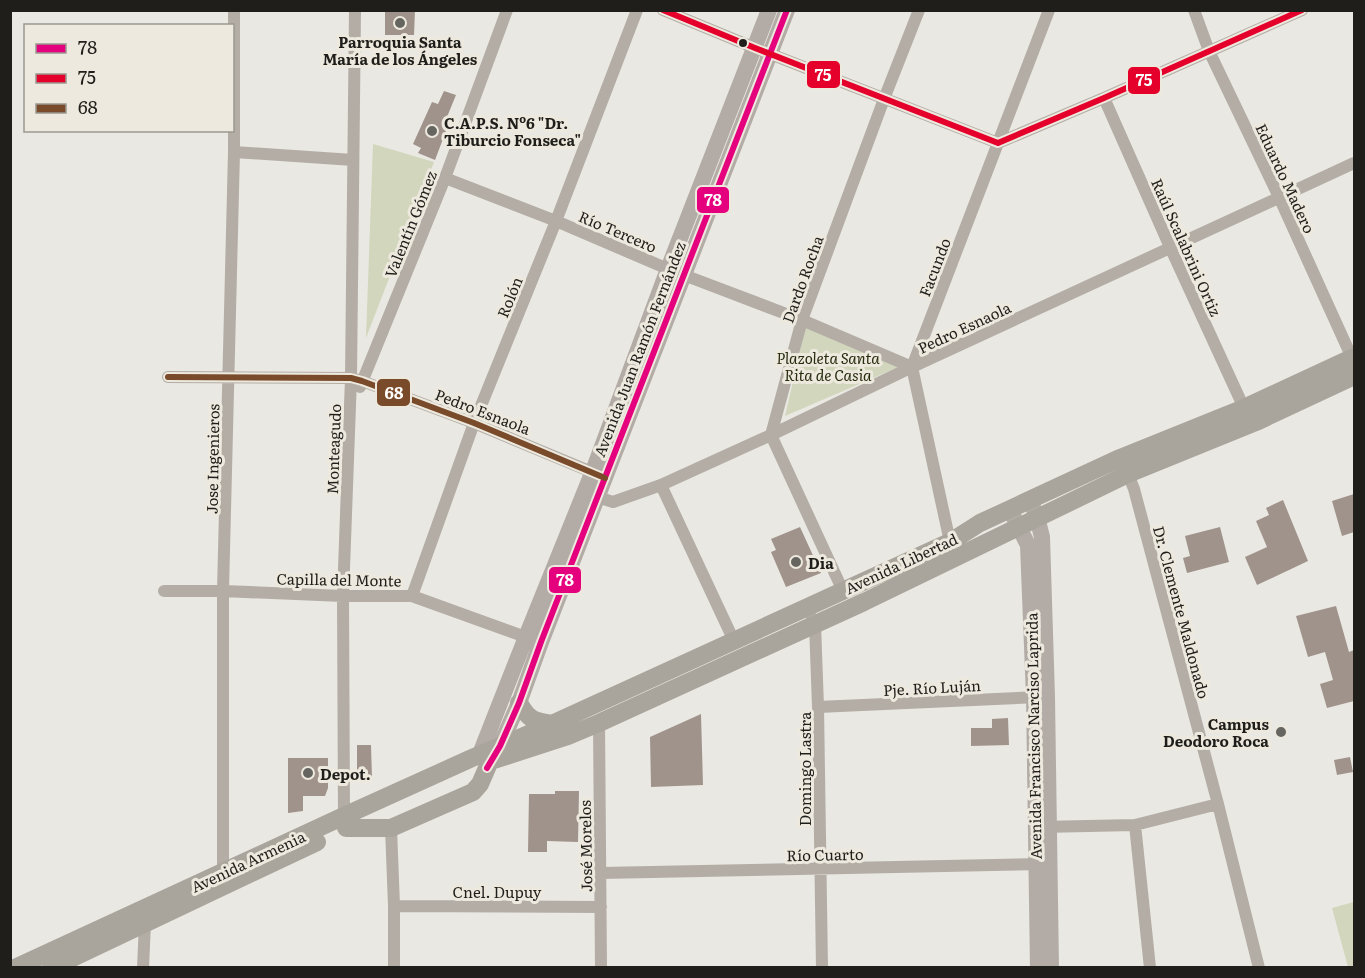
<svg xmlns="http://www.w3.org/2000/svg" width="1365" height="978" font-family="Literata,serif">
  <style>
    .green { fill: #d1d6bc }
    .building { fill: #a0938c }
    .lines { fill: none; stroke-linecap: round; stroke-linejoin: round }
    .street { stroke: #b3ada6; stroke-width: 12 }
    .secondary { stroke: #b3aca6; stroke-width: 16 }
    .primary { stroke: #aaa59c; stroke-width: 18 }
    .bus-1-casing { stroke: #ede9de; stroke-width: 10 }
    .bus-2-casing { stroke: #ede9de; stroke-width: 10 }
    .bus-3-casing { stroke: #ede9de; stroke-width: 10 }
    .bus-1 { stroke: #e5007d; stroke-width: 6 }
    .bus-2 { stroke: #e4002b; stroke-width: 6 }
    .bus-3 { stroke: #7a4b2a; stroke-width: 6 }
    .poi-dot { fill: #666560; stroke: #ede9de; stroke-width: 2 }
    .bus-dot { fill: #1f1e1a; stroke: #ede9de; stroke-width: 2 }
    .labels { text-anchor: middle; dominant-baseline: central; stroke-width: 6; stroke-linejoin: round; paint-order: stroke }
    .poi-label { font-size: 15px; font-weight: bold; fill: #1f1e1a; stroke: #ede9de; text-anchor: start }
    .street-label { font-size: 15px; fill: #1f1e1a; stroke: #ede9de }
    .park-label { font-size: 15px; font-style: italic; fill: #272c0f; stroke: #ede9de }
    .line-badge { stroke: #ede9de; stroke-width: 2 }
    .badge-label { font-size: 16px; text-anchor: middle; font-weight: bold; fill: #fff }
  </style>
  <rect width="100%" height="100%" fill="#eae8e2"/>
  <path class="green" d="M373,144L434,162L366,338Z
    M806,325L901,366L785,416Z
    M1354,902V967H1348L1332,908Z"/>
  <path class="building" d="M385,10H415L414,35H385Z
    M444,91L456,95L447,117L451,118L435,160L418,153L421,148L413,144L432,102L438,104Z
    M1354,494V532L1342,536L1332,501Z
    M1283,500L1308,561L1257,585L1245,557L1267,547L1256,521L1269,515L1266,508Z
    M800,527L821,573L786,587L771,552L776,550L771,539Z
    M1220,527L1229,562L1187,573L1183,558L1190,556L1185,536Z
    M1336,606L1349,652L1354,650V701L1327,708L1320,684L1333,680L1325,652L1308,657L1296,616Z
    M701,714L703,785L651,787L650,737Z
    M1008,718L1009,745L971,746V728H992V719Z
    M357,745H371L372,778L357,779Z
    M1350,757L1353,772L1337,775L1334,760Z
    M288,758H328V788L325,796H303V811L288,813Z
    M555,791H579L578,842L547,841V852H528L529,794H555Z"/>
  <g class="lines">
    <path class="street" d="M663,10L755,48L998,143L1104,98L1302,10
      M1194,10L1209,51L1279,197L1352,358
      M1104,98L1170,247L1244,408
      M234,152L353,160
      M445,178L556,221L668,269L802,320L912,367
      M168,377L351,378L362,381L474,423L599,475
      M360,387L445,178L507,10
      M1128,474L1134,489L1218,804L1259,968
      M661,485L734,641
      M591,495L613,502L661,485L771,435L912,367L1354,163
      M950,542L912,367L1049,10
      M164,591H223L343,596H412L534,640
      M843,591L771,435L802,320L884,99L919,10
      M412,596L474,423L556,221L637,10
      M812,618L815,624L818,707L822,968
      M818,707L1040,697
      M599,723L601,968
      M344,816L343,596L351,378L355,10
      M1135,825L1150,968
      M1041,827L1135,825L1218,804
      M391,828L394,906V968
      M223,873V591L234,152V10
      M601,873L1043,864
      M394,906L601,907
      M142,919L145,923L143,968"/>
    <path class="secondary" d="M1032,505L1037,517L1042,537L1047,697L1051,968
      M1010,510L1028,545L1034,697L1038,968
      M496,752L500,746L519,703L541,642L787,10
      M480,754L526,637L593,471L668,269L769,10"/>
    <path class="primary" d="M519,703C529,720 533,721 552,724
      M494,760L568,736L599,723L864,602L1128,474L1256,422L1354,376
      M346,828H391L473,792L480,784L490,761
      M15,968L344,816L472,758L552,724L950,542L980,523L1120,458L1244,408L1354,357
      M51,968L317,842"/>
    <g class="bus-1-casing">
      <path id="bus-1" d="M487,768L500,746L519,703L541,642L787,10"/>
    </g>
    <g class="bus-2-casing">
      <path id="bus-2" d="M663,10L755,48L998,143L1104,98L1302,10"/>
    </g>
    <g class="bus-3-casing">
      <path id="bus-3" d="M168,377L351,378L362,381L474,423L605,478"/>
    </g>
    <use href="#bus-1" class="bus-1"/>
    <use href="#bus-2" class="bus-2"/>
    <use href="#bus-3" class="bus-3"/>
  </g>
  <g class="poi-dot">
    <circle cx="400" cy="23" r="6"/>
    <circle cx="432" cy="131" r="6"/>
    <circle cx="796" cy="562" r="6"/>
    <circle cx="1281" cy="732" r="6"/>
    <circle cx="308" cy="773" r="6"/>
  </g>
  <circle class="bus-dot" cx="743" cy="43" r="5"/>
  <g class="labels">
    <g class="poi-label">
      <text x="400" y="41" text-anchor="middle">Parroquia Santa<tspan x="400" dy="17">María de los Ángeles</tspan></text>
      <text x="444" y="122">C.A.P.S. Nº6 "Dr.<tspan x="444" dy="17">Tiburcio Fonseca"</tspan></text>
      <text x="808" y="562">Dia</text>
      <text x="1269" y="723" text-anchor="end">Campus<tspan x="1269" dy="17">Deodoro Roca</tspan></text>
      <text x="320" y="773">Depot.</text>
    </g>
    <g class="street-label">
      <text transform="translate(1286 178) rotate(65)">Eduardo Madero</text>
      <text transform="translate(410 224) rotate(-68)">Valentín Gómez</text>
      <text transform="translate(618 231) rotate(23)">Río Tercero</text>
      <text transform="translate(1187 247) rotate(66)">Raúl Scalabrini Ortiz</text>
      <text transform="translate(934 267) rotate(-69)">Facundo</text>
      <text transform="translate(802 279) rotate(-70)">Dardo Rocha</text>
      <text transform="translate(509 297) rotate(-68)">Rolón</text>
      <text transform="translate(964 327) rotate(-25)">Pedro Esnaola</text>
      <text transform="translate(639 349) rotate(-69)">Avenida Juan Ramón Fernández</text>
      <text transform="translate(483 411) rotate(21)">Pedro Esnaola</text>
      <text transform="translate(333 449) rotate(-88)">Monteagudo</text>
      <text transform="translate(212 459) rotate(-89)">Jose Ingenieros</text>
      <text transform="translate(901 563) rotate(-25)">Avenida Libertad</text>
      <text transform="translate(339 579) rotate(1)">Capilla del Monte</text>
      <text transform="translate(1182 612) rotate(75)">Dr. Clemente Maldonado</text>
      <text transform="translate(932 687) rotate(-3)">Pje. Río Luján</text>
      <text transform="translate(1033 736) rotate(-91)">Avenida Francisco Narciso Laprida</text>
      <text transform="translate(804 769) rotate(-90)">Domingo Lastra</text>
      <text transform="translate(585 846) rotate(-91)">José Morelos</text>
      <text transform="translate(825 854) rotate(-1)">Río Cuarto</text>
      <text transform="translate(248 861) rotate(-25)">Avenida Armenia</text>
      <text x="497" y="891">Cnel. Dupuy</text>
    </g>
    <g class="park-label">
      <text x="828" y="357">Plazoleta Santa<tspan x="828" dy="17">Rita de Casia</tspan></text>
    </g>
  </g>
  <g class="line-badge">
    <rect x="806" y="60" width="35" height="29" rx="6" fill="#e4002b"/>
    <rect x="1127" y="66" width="34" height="29" rx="6" fill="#e4002b"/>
    <rect x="696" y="186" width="34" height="28" rx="6" fill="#e5007d"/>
    <rect x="376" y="378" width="35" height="29" rx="6" fill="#7a4b2a"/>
    <rect x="548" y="566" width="34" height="28" rx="6" fill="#e5007d"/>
  </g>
  <g class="badge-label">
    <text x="823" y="81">75</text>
    <text x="1144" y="86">75</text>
    <text x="713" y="206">78</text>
    <text x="394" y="399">68</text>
    <text x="565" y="586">78</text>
  </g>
  <rect width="1365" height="978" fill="none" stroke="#1f1e1a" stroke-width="24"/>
  <rect x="24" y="24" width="210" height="108" fill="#ede9de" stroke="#9b9890" stroke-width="1.5"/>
  <rect x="36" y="44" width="30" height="9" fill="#e5007d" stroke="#9b9890" stroke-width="1.5"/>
  <text x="78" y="54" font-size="18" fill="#1f1e1a">78</text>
  <rect x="36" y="74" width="30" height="9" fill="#e4002b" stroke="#9b9890" stroke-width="1.5"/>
  <text x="78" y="84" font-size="18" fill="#1f1e1a">75</text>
  <rect x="36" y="104" width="30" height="9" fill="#7a4b2a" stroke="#9b9890" stroke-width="1.5"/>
  <text x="78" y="114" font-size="18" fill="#1f1e1a">68</text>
</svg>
